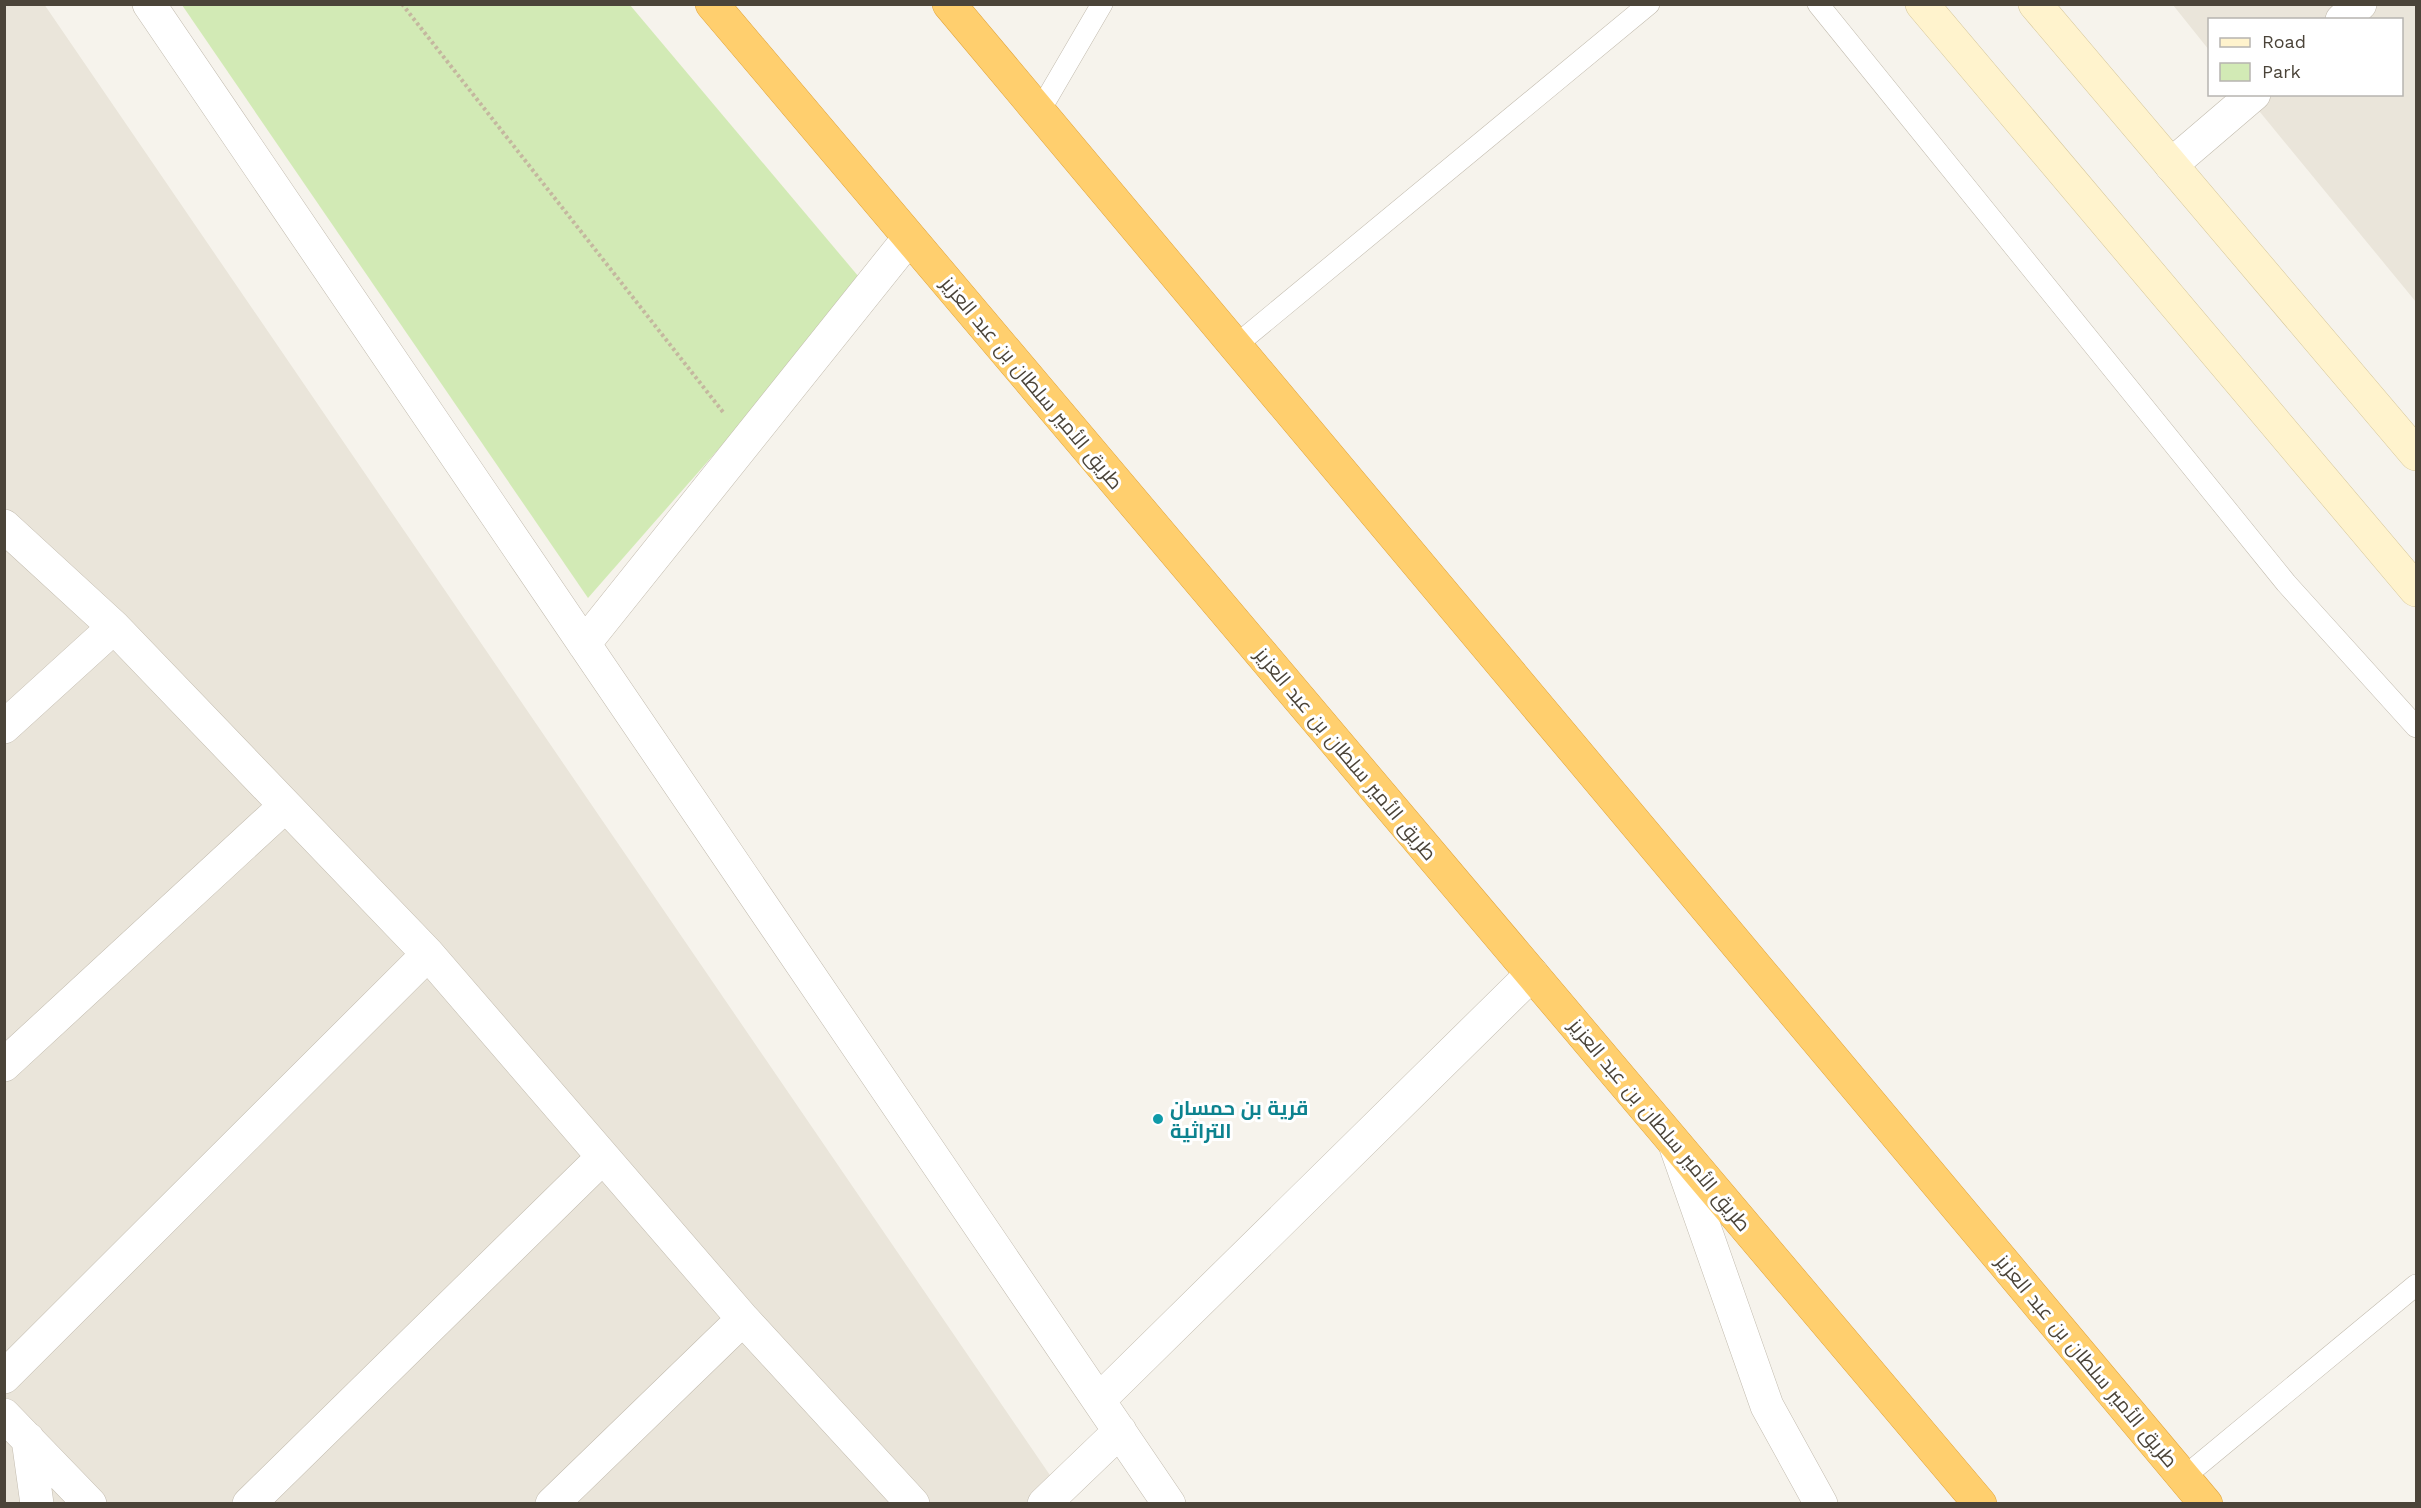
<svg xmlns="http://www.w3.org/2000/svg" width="2421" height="1508" font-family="'Work Sans',Cairo,sans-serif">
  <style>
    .residential { fill: #eae5da }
    .green { fill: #d2eab5 }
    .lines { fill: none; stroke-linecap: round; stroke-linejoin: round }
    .lane-casing { stroke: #c2bbae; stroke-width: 22 }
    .street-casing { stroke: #c2bbae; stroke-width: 34 }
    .secondary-casing { stroke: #d6c79b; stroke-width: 34 }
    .highway-casing { stroke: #e0a43c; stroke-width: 34 }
    .path { stroke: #c4b79f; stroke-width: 4; stroke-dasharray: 3 3; stroke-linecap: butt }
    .lane { stroke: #fff; stroke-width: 21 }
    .street { stroke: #fff; stroke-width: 33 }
    .secondary { stroke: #fff3cd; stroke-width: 33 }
    .highway { stroke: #ffcf6e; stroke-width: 33 }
    .culture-dot { fill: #0f9aa8; stroke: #fff; stroke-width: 2 }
    .labels { text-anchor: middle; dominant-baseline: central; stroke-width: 6; stroke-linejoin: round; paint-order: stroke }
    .street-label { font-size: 20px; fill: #4b4439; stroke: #fff }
    .culture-label { font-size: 20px; font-weight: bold; fill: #0d838f; stroke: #fff; text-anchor: start }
  </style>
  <rect width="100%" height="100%" fill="#f6f3ec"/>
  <path class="residential" d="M44,4L1069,1503L5,1504L4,5Z
    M2173,5H2416V302L2246,95L2402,94V20H2210L2209,50Z"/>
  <path class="green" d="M182,5H630L864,283L588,598Z"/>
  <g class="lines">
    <g class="lane-casing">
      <path id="lane" d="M1818,4L2286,583L2416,727
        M1039,112L1102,4
        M1235,346L1649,4
        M2184,1477L2416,1285"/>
    </g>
    <g class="street-casing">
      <path id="street" d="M149,4L1169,1504
        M2342,20L2360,4
        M2171,165L2254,94
        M4,526L114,627L428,954L743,1319L913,1504
        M584,644L909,238
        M4,727L114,627
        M4,1065L285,806
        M1675,1144L1767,1406L1821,1504
        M4,1377L428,954
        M1099,1400L1532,974
        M4,1415L90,1504
        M28,1439L37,1504
        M249,1504L603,1157
        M552,1504L743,1319
        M1044,1504L1120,1431"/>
    </g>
    <g class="secondary-casing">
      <path id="secondary" d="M1922,4L2416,590
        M2035,4L2416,454"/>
    </g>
    <g class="highway-casing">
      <path id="highway" d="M712,4L1980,1504
        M949,4L2206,1504"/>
    </g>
    <path class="path" d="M402,4L723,412"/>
    <use href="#lane" class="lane"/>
    <use href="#street" class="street"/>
    <use href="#secondary" class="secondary"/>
    <use href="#highway" class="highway"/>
  </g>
  <circle class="culture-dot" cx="1158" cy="1119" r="6"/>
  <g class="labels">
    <g class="street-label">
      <text transform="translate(1032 383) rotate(50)">طريق الأمير سلطان بن عبد العزيز</text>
      <text transform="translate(1346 754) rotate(50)">طريق الأمير سلطان بن عبد العزيز</text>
      <text transform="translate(1660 1125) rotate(50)">طريق الأمير سلطان بن عبد العزيز</text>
      <text transform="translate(2087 1361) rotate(50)">طريق الأمير سلطان بن عبد العزيز</text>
    </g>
    <g class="culture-label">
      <text x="1170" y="1108">قرية بن حمسان<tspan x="1170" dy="23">التراثية</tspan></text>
    </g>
  </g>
  <rect width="2421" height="1508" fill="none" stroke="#4b4439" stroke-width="12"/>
  <rect x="2208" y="18" width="195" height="78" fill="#ffffff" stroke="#b7b4b0" stroke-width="1.5"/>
  <rect x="2220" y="38" width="30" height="9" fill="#fff3cd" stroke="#b7b4b0" stroke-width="1.5"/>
  <text x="2262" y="48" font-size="18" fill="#4b4439">Road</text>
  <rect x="2220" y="63" width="30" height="18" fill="#d2eab5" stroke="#b7b4b0" stroke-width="1.5"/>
  <text x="2262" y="78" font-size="18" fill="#4b4439">Park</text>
</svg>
